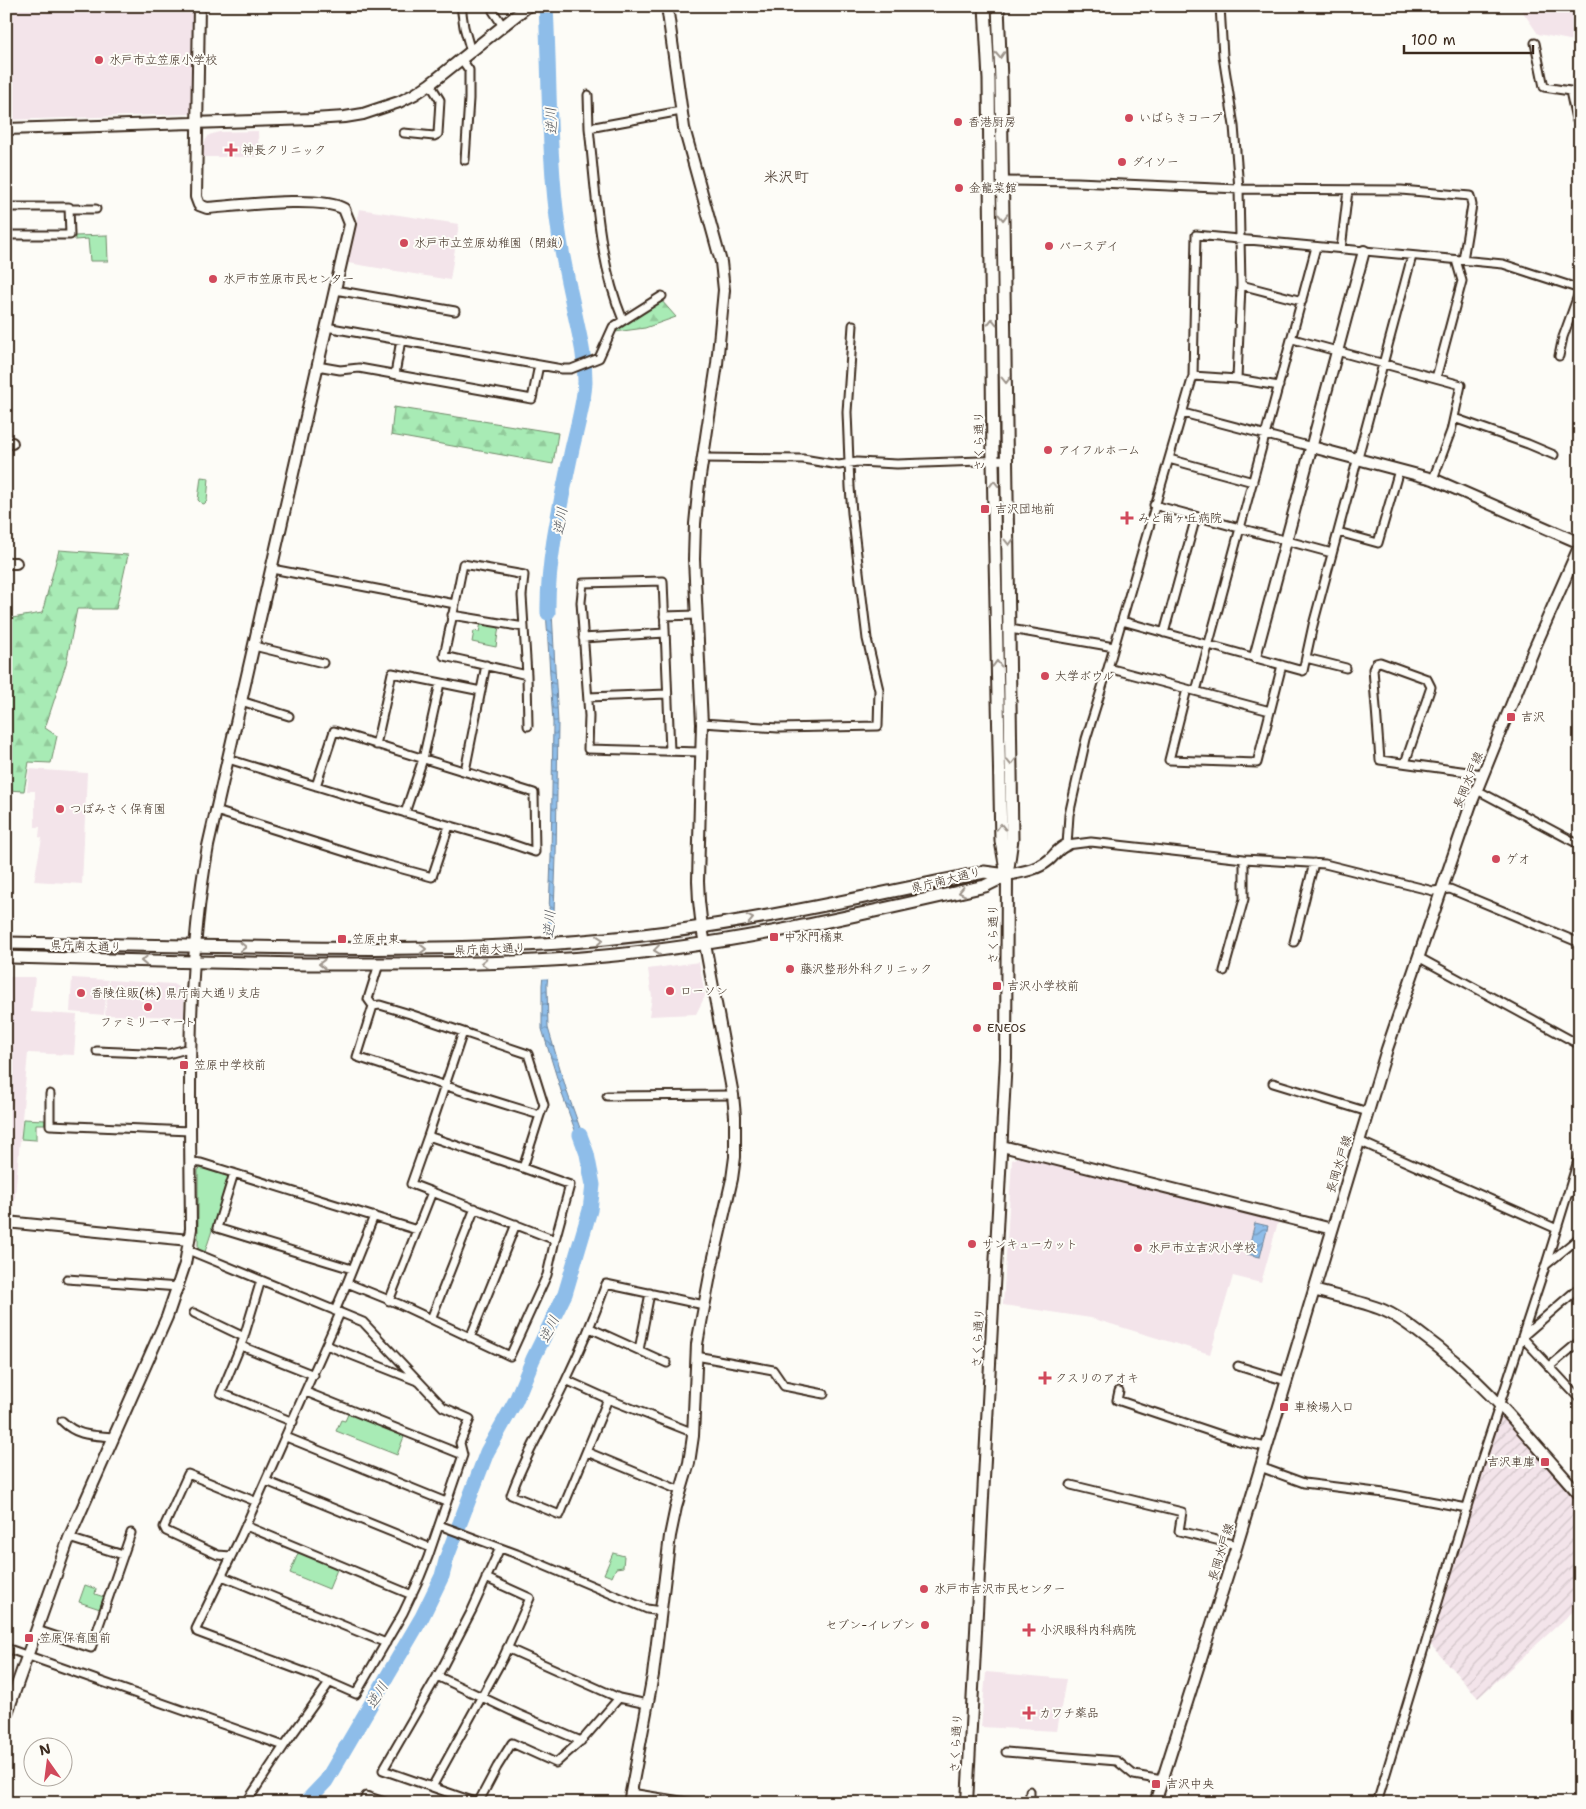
<svg xmlns="http://www.w3.org/2000/svg" width="1586" height="1809" font-family="'Shantell Sans','Klee One',sans-serif">
  <style>
    .built { fill: #f3e4ea }
    .industrial { fill: url(#industrial-furrows) }
    .forest { fill: url(#forest-firs); stroke: #728a6a }
    .park { fill: #a8ebb5; stroke: #728a6a }
    .water { fill: url(#water-waves); stroke: #6d8298 }
    .pier { fill: #fdfcf7 }
    .lines { fill: none; stroke-linecap: round; stroke-linejoin: round }
    .river { stroke: #8ebde9; stroke-width: 15 }
    .street-casing { stroke: #3b2a1e; stroke-width: 11 }
    .secondary-casing { stroke: #3b2a1e; stroke-width: 14 }
    .primary-casing { stroke: #3b2a1e; stroke-width: 15 }
    .street { stroke: #fdfcf7; stroke-width: 7 }
    .secondary { stroke: #fdfcf7; stroke-width: 10 }
    .primary { stroke: #fdfcf7; stroke-width: 11 }
    .oneway { stroke: #9c938a }
    .poi-dot { fill: #d1495b; stroke: #fdfcf7; stroke-width: 2 }
    .labels { text-anchor: middle; dominant-baseline: central; stroke-width: 4; stroke-linejoin: round; paint-order: stroke }
    .poi-label { font-size: 12px; fill: #3b2a1e; stroke: #fdfcf7; text-anchor: start }
    .street-label { font-size: 12px; fill: #3b2a1e; stroke: #fdfcf7 }
    .water-label { font-size: 14px; font-style: italic; fill: #54565b; stroke: #fdfcf7 }
    .quarter-label { font-size: 15px; fill: #3b2a1e; stroke: #fdfcf7 }
  </style>
  <defs>
    <pattern id="industrial-furrows" width="10" height="10" patternUnits="userSpaceOnUse" patternTransform="scale(1.25)"><rect width="10" height="10" fill="#f3e4ea"/><path d="M-1 1l2-2M0 10L10 0M9 11l2-2" fill="none" stroke="#d1c4c8"/></pattern>
    <pattern id="forest-firs" width="22" height="20" patternUnits="userSpaceOnUse" patternTransform="scale(1.25)"><rect width="22" height="20" fill="#a8ebb5"/><path d="M5 1l3.5 6h-7zM16 11l3.5 6h-7z" fill="#92ca9b"/></pattern>
    <pattern id="water-waves" width="16" height="10" patternUnits="userSpaceOnUse" patternTransform="scale(1.25)"><rect width="16" height="10" fill="#8ebde9"/><path d="M0 5q4-4 8 0t8 0" fill="none" stroke="#759abc"/></pattern>
  </defs>
  <rect width="100%" height="100%" fill="#fdfcf7"/>
  <filter id="ink" filterUnits="userSpaceOnUse"><feTurbulence type="fractalNoise" baseFrequency=".02" numOctaves="2"/><feDisplacementMap in="SourceGraphic" scale="10" xChannelSelector="R" yChannelSelector="G"/><feConvolveMatrix kernelMatrix="1 2 1 2 8 2 1 2 1" color-interpolation-filters="sRGB"/></filter>
  <g filter="url(#ink)">
    <path class="built" d="M6,6H192L191,114L6,120Z
      M1519,6H1576V11L1577,6H1580V42L1538,34Z
      M258,131L259,157H203L204,143L209,135L219,132Z
      M359,209L459,224L450,280L348,263Z
      M29,769L87,773L82,884L34,881L42,838L39,837L40,827H35V791H27Z
      M699,962L705,996L696,1014L649,1016L652,997L648,969Z
      M6,977H35L31,1012L77,1015L74,1055L28,1053L13,1217L6,1216Z
      M72,978L108,980L104,1015L70,1012Z
      M109,980L173,984L178,987L184,994V1017L105,1015Z
      M1019,1157L1278,1222L1261,1283L1233,1276L1210,1354L1091,1318L1003,1305L1012,1160Z
      M986,1672L1066,1679L1057,1731L981,1727Z"/>
    <path class="industrial" d="M1502,1414L1580,1503V1605L1478,1698L1429,1643L1498,1416Z"/>
    <path class="forest" d="M661,300L676,317L645,328L615,332L618,327Z
      M394,407L558,433L553,464L391,435Z
      M59,550L128,555L116,609H77L66,664L45,728L57,736L51,763L29,762L24,791L6,790V619L42,613Z"/>
    <path class="park" d="M107,235L108,261H90L88,239L75,240V236Z
      M201,477L209,478L207,501L204,504L201,503L198,500Z
      M481,623L499,626L496,647L472,642L474,631L479,632Z
      M23,1119L45,1120V1124H36V1140L21,1139Z
      M202,1167L227,1174L229,1178L204,1255L198,1252V1170Z
      M349,1412L405,1434L397,1455L336,1431L341,1420L345,1421Z
      M299,1551L338,1567L329,1589L290,1573Z
      M613,1553L624,1556L623,1567L616,1568L612,1577L604,1574Z
      M85,1585L96,1589L95,1594L104,1597L100,1609L79,1602Z"/>
    <path class="water" d="M545,593H551L558,723L556,857L554,912L547,985L548,1028L567,1092L589,1153L584,1155L562,1094L542,1029V985L549,912L551,857L553,723Z
      M1255,1223L1268,1226L1260,1257L1247,1254Z"/>
    <path class="pier" d="M545,927H555L551,978L540,979Z"/>
    <g class="lines">
      <path class="river" d="M546,6C550,82 548,158 559,233C563,262 570,290 576,319C581,342 585,358 585,382C584,404 577,427 572,449C561,502 547,559 548,613
        M305,1803L326,1781L422,1617L442,1576L447,1557L487,1452L516,1400L533,1359L565,1294L590,1210L593,1185L587,1154L580,1135"/>
      <g class="street-casing">
        <path id="street" d="M461,6L464,27L471,52
          M494,6L493,11L503,26
          M1220,6L1223,56L1234,126L1239,189L1241,285L1237,379
          M1535,43L1544,87L1570,91L1576,119L1580,120
          M462,60L469,70V99L465,160
          M588,95L589,128
          M404,133L434,136L438,134L440,100L430,84
          M1001,181L1077,182L1239,189L1401,190L1470,196L1472,205L1463,260
          M6,207H69L70,235H6
          M69,209H96
          M1341,249L1348,190
          M1241,285L1302,301
          M1580,289L1503,264L1196,235L1193,376L1108,668L1086,739L1069,815L1067,845L1091,842L1244,859L1325,864L1433,891L1450,889L1580,943
          M335,290L455,311
          M623,320C598,260 596,192 589,128L681,111
          M326,327L562,369H571L599,358L613,327L662,296
          M1293,339L1461,385L1451,431L1433,479
          M1559,356L1563,337L1580,290
          M317,366L340,370L359,368L532,399L539,365
          M395,374L401,340
          M1193,376L1237,379L1279,386
          M1436,378L1462,281L1456,260
          M1183,413L1312,447
          M1454,418L1528,444L1554,455
          M703,458L803,459L839,465L857,462L897,464L1008,460
          M1169,459L1253,482
          M1154,505L1332,553
          M1338,532L1378,543L1399,470
          M272,569L455,604L463,564L524,575L522,596L527,675L444,656L455,604
          M452,615L524,627
          M664,616L697,615
          M1122,621L1303,671L1313,625L1412,256
          M1010,629L1114,647
          M1164,633L1196,517
          M583,638L665,633
          M254,646L323,663
          M1306,658L1346,668
          M1108,668L1270,711
          M527,675L528,726
          M1187,689L1169,760L1257,763L1282,665
          M1196,691L1316,247
          M588,697L667,694
          M241,701L289,716
          M702,723L778,728L878,726L879,690L867,639L852,513L850,487L847,412L853,325
          M376,745L392,673L481,691
          M670,751L663,581L583,583L581,602L589,716L588,749L701,752
          M228,759L385,807L500,840L535,852L534,793L334,731L316,786
          M1405,763L1431,687L1427,679L1380,662L1376,663L1373,669L1380,760L1483,774
          M465,771L486,665
          M1477,790L1580,845
          M216,811L377,862L432,877L449,826
          M405,813L423,759L440,683
          M1294,942L1314,863
          M1418,957L1580,1045
          M379,964L368,999L373,1006L357,1057C418,1077 479,1097 540,1115L523,1168L428,1136L463,1032
          M1224,971L1244,899V859
          M373,1006L380,1005L410,1014L528,1054L544,1105L540,1115
          M97,1051L168,1054L190,1048
          M1273,1083L1368,1112
          M50,1094V1125L190,1131
          M607,1096L733,1095
          M428,1136L411,1184L432,1192
          M1359,1141L1557,1229
          M190,1162L201,1163L417,1230L432,1192L555,1240L547,1275L510,1356L399,1304L347,1283L335,1311
          M523,1168L570,1185L555,1240
          M234,1173L217,1228L352,1269
          M1567,1195L1580,1184
          M188,1250L363,1322L443,1407L470,1419L460,1443L463,1455L428,1557L420,1577L403,1613L356,1694L315,1676L197,1632L196,1629L241,1536L340,1313
          M1547,1264L1580,1237
          M67,1279L179,1287
          M261,1280L243,1340L221,1393L293,1422
          M347,1283L374,1216
          M1580,1287L1522,1337L1576,1395L1580,1393
          M389,1301L417,1230
          M194,1313L244,1337
          M431,1319L475,1208
          M590,1328L667,1363
          M470,1338L516,1224
          M326,1345L417,1381
          M241,1346L314,1375
          M639,1350L650,1293
          M696,1356L773,1370L784,1386L824,1394
          M1238,1366L1286,1381
          M1549,1367L1580,1341
          M566,1380L608,1399L560,1515L511,1495C525,1455 548,1419 566,1380C581,1349 594,1317 606,1284L704,1305
          M1119,1391L1117,1400L1239,1441L1266,1447
          M306,1392L463,1455
          M608,1399L694,1433
          M62,1421C78,1437 93,1435 114,1437
          M286,1437L446,1502
          M587,1452L681,1491
          M1260,1467L1304,1483L1392,1494L1467,1508
          M266,1481L431,1548
          M1071,1485L1182,1512L1179,1531L1237,1545
          M439,1525L517,1554L647,1609L661,1611
          M246,1526L412,1595
          M69,1538L123,1555
          M231,1556L218,1555L166,1531L164,1527L188,1474L257,1502
          M222,1576L386,1643
          M37,1630L91,1648L131,1533
          M6,1648L284,1746
          M507,1648L619,1698
          M437,1676L518,1714L581,1741
          M1006,1752L1117,1761L1134,1775L1162,1780
          M432,1787L503,1658L530,1598L486,1578
          M631,1793L693,1803
          M246,1803L284,1746L330,1682
          M363,1803L366,1796L388,1803
          M478,1803L383,1770L443,1666L472,1610L500,1548
          M478,1803L497,1767L512,1743L556,1763L585,1737L619,1698L647,1704
          M1030,1803V1791
          M1377,1803L1480,1464L1546,1264L1580,1154"/>
      </g>
      <g class="secondary-casing">
        <path id="secondary" d="M6,129L313,119L345,117L363,114L399,102L415,94L430,84L528,6
          M6,443H12
          M1312,447L1433,479L1580,543
          M6,563H16
          M1255,657L1364,251
          M1002,1146L1332,1229
          M6,1222L189,1240
          M1314,1290C1337,1297 1361,1301 1383,1310C1398,1316 1410,1326 1422,1335C1483,1379 1530,1439 1580,1495
          M6,1716L69,1538L167,1317L185,1264L191,1229C190,1100 185,973 208,846L350,224L344,209C321,195 236,206 207,208L199,205L196,197L199,6
          M629,1803L653,1675L670,1536L676,1507L689,1463L693,1436L697,1344L711,1270L732,1179L735,1157V1116L733,1095L702,928L699,901L698,881L702,724L694,559L695,524L699,483L717,364L724,290L721,262L684,128L667,6
          M967,1803L1006,1058L1007,875C1022,872 1037,870 1049,860C1055,855 1058,848 1067,845
          M1155,1803L1237,1545L1387,1049L1471,804L1534,649L1580,545"/>
      </g>
      <g class="primary-casing">
        <path id="primary" d="M985,6L989,80L993,461L1001,841L1007,875
          M998,6L1001,80L1012,839L1008,868
          M6,943C105,945 204,947 303,948C404,949 504,949 605,939C733,927 859,898 984,872L1007,875
          M6,957C112,960 217,963 323,964C417,964 511,965 605,956C734,944 859,915 985,886L1007,875"/>
      </g>
      <use href="#street" class="street"/>
      <use href="#secondary" class="secondary"/>
      <use href="#primary" class="primary"/>
    </g>
    <defs><path id="oneway-chevron" d="M-2-3.5L2.5 0L-2 3.5" fill="none" stroke-width="1.6" stroke-linecap="round" stroke-linejoin="round" transform="scale(1.25)"/></defs>
    <g class="oneway">
      <use href="#oneway-chevron" transform="translate(1000 55) rotate(87)"/>
      <use href="#oneway-chevron" transform="translate(1003 217) rotate(89)"/>
      <use href="#oneway-chevron" transform="translate(992 322) rotate(-91)"/>
      <use href="#oneway-chevron" transform="translate(1006 380) rotate(89)"/>
      <use href="#oneway-chevron" transform="translate(994 484) rotate(-91)"/>
      <use href="#oneway-chevron" transform="translate(1009 542) rotate(89)"/>
      <use href="#oneway-chevron" transform="translate(997 664) rotate(-91)"/>
      <use href="#oneway-chevron" transform="translate(1011 762) rotate(89)"/>
      <use href="#oneway-chevron" transform="translate(1001 827) rotate(-91)"/>
      <use href="#oneway-chevron" transform="translate(962 892) rotate(167)"/>
      <use href="#oneway-chevron" transform="translate(750 919) rotate(-11)"/>
      <use href="#oneway-chevron" transform="translate(600 940) rotate(-5)"/>
      <use href="#oneway-chevron" transform="translate(243 947) rotate(1)"/>
      <use href="#oneway-chevron" transform="translate(423 949)"/>
      <use href="#oneway-chevron" transform="translate(657 950) rotate(173)"/>
      <use href="#oneway-chevron" transform="translate(144 961) rotate(-178)"/>
      <use href="#oneway-chevron" transform="translate(484 963) rotate(178)"/>
      <use href="#oneway-chevron" transform="translate(322 964) rotate(-180)"/>
    </g>
  </g>
  <g class="poi-dot">
    <circle cx="99" cy="60" r="5"/>
    <circle cx="1129" cy="118" r="5"/>
    <circle cx="958" cy="122" r="5"/>
    <path d="M228.5 142.5h5v5h5v5h-5v5h-5v-5h-5v-5h5z"/>
    <circle cx="1122" cy="162" r="5"/>
    <circle cx="959" cy="188" r="5"/>
    <circle cx="404" cy="243" r="5"/>
    <circle cx="1049" cy="246" r="5"/>
    <circle cx="213" cy="279" r="5"/>
    <circle cx="1048" cy="450" r="5"/>
    <rect x="980" y="504" width="10" height="10" rx="2.5"/>
    <path d="M1124.5 510.5h5v5h5v5h-5v5h-5v-5h-5v-5h5z"/>
    <circle cx="1045" cy="676" r="5"/>
    <rect x="1506" y="712" width="10" height="10" rx="2.5"/>
    <circle cx="60" cy="809" r="5"/>
    <circle cx="1496" cy="859" r="5"/>
    <rect x="769" y="932" width="10" height="10" rx="2.5"/>
    <rect x="337" y="934" width="10" height="10" rx="2.5"/>
    <circle cx="790" cy="969" r="5"/>
    <rect x="992" y="981" width="10" height="10" rx="2.5"/>
    <circle cx="670" cy="991" r="5"/>
    <circle cx="81" cy="993" r="5"/>
    <circle cx="148" cy="1007" r="5"/>
    <circle cx="977" cy="1028" r="5"/>
    <rect x="179" y="1060" width="10" height="10" rx="2.5"/>
    <circle cx="972" cy="1244" r="5"/>
    <circle cx="1138" cy="1248" r="5"/>
    <path d="M1042.5 1370.5h5v5h5v5h-5v5h-5v-5h-5v-5h5z"/>
    <rect x="1279" y="1402" width="10" height="10" rx="2.5"/>
    <rect x="1540" y="1457" width="10" height="10" rx="2.5"/>
    <circle cx="924" cy="1589" r="5"/>
    <circle cx="925" cy="1625" r="5"/>
    <path d="M1026.5 1622.5h5v5h5v5h-5v5h-5v-5h-5v-5h5z"/>
    <rect x="24" y="1633" width="10" height="10" rx="2.5"/>
    <path d="M1026.5 1705.5h5v5h5v5h-5v5h-5v-5h-5v-5h5z"/>
    <rect x="1151" y="1779" width="10" height="10" rx="2.5"/>
  </g>
  <g class="labels">
    <g class="poi-label">
      <text x="109" y="60">水戸市立笠原小学校</text>
      <text x="1139" y="118">いばらきコープ</text>
      <text x="968" y="122">香港厨房</text>
      <text x="242" y="150">神長クリニック</text>
      <text x="1132" y="162">ダイソー</text>
      <text x="969" y="188">金龍菜館</text>
      <text x="414" y="243">水戸市立笠原幼稚園（閉鎖）</text>
      <text x="1059" y="246">バースデイ</text>
      <text x="223" y="279">水戸市笠原市民センター</text>
      <text x="1058" y="450">アイフルホーム</text>
      <text x="995" y="509">吉沢団地前</text>
      <text x="1138" y="518">みと南ヶ丘病院</text>
      <text x="1055" y="676">大学ボウル</text>
      <text x="1521" y="717">吉沢</text>
      <text x="70" y="809">つぼみさく保育園</text>
      <text x="1506" y="859">ゲオ</text>
      <text x="784" y="937">中水門橋東</text>
      <text x="352" y="939">笠原中東</text>
      <text x="800" y="969">藤沢整形外科クリニック</text>
      <text x="1007" y="986">吉沢小学校前</text>
      <text x="680" y="991">ローソン</text>
      <text x="91" y="993">香陵住販(株) 県庁南大通り支店</text>
      <text x="148" y="1022" text-anchor="middle">ファミリーマート</text>
      <text x="987" y="1028">ENEOS</text>
      <text x="194" y="1065">笠原中学校前</text>
      <text x="982" y="1244">サンキューカット</text>
      <text x="1148" y="1248">水戸市立吉沢小学校</text>
      <text x="1055" y="1378">クスリのアオキ</text>
      <text x="1294" y="1407">車検場入口</text>
      <text x="1535" y="1462" text-anchor="end">吉沢車庫</text>
      <text x="934" y="1589">水戸市吉沢市民センター</text>
      <text x="915" y="1625" text-anchor="end">セブン-イレブン</text>
      <text x="1040" y="1630">小沢眼科内科病院</text>
      <text x="39" y="1638">笠原保育園前</text>
      <text x="1039" y="1713">カワチ薬品</text>
      <text x="1166" y="1784">吉沢中央</text>
    </g>
    <g class="street-label">
      <text transform="translate(979 441) rotate(-91)">さくら通り</text>
      <text transform="translate(1468 780) rotate(-68)">長岡水戸線</text>
      <text transform="translate(946 880) rotate(-14)">県庁南大通り</text>
      <text transform="translate(993 934) rotate(-90)">さくら通り</text>
      <text transform="translate(86 946) rotate(2)">県庁南大通り</text>
      <text transform="translate(490 949) rotate(-2)">県庁南大通り</text>
      <text transform="translate(1339 1164) rotate(-73)">長岡水戸線</text>
      <text transform="translate(978 1338) rotate(-87)">さくら通り</text>
      <text transform="translate(1221 1552) rotate(-73)">長岡水戸線</text>
      <text transform="translate(956 1743) rotate(-87)">さくら通り</text>
    </g>
    <g class="water-label">
      <text transform="translate(551 121) rotate(-93)">逆川</text>
      <text transform="translate(560 521) rotate(-81)">逆川</text>
      <text transform="translate(549 924) rotate(-86)">逆川</text>
      <text transform="translate(549 1329) rotate(-65)">逆川</text>
      <text transform="translate(377 1695) rotate(-59)">逆川</text>
    </g>
    <g class="quarter-label">
      <text x="786" y="177">米沢町</text>
    </g>
  </g>
  <rect width="1586" height="1809" fill="none" stroke="#fdfcf7" stroke-width="25"/>
  <rect x="12" y="12" width="1561" height="1784" fill="none" stroke="#3b2a1e" stroke-width="2" filter="url(#ink)"/>
  <g transform="translate(48 1762) rotate(346)"><circle r="24" fill="#fdfcf7" stroke="#afa8a0"/>
  <path d="M0-4L9 19L0 12L-9 19Z" fill="#d1495b"/>
  <text y="-8" font-size="14" font-weight="bold" text-anchor="middle" fill="#3b2a1e">N</text>
  </g>
  <path d="M1404 45v8h129v-8" fill="none" stroke="#3b2a1e" stroke-width="2.5"/>
  <text x="1411" y="45" font-size="15" fill="#3b2a1e" stroke="#fdfcf7" stroke-width="4" paint-order="stroke">100 m</text>
</svg>
